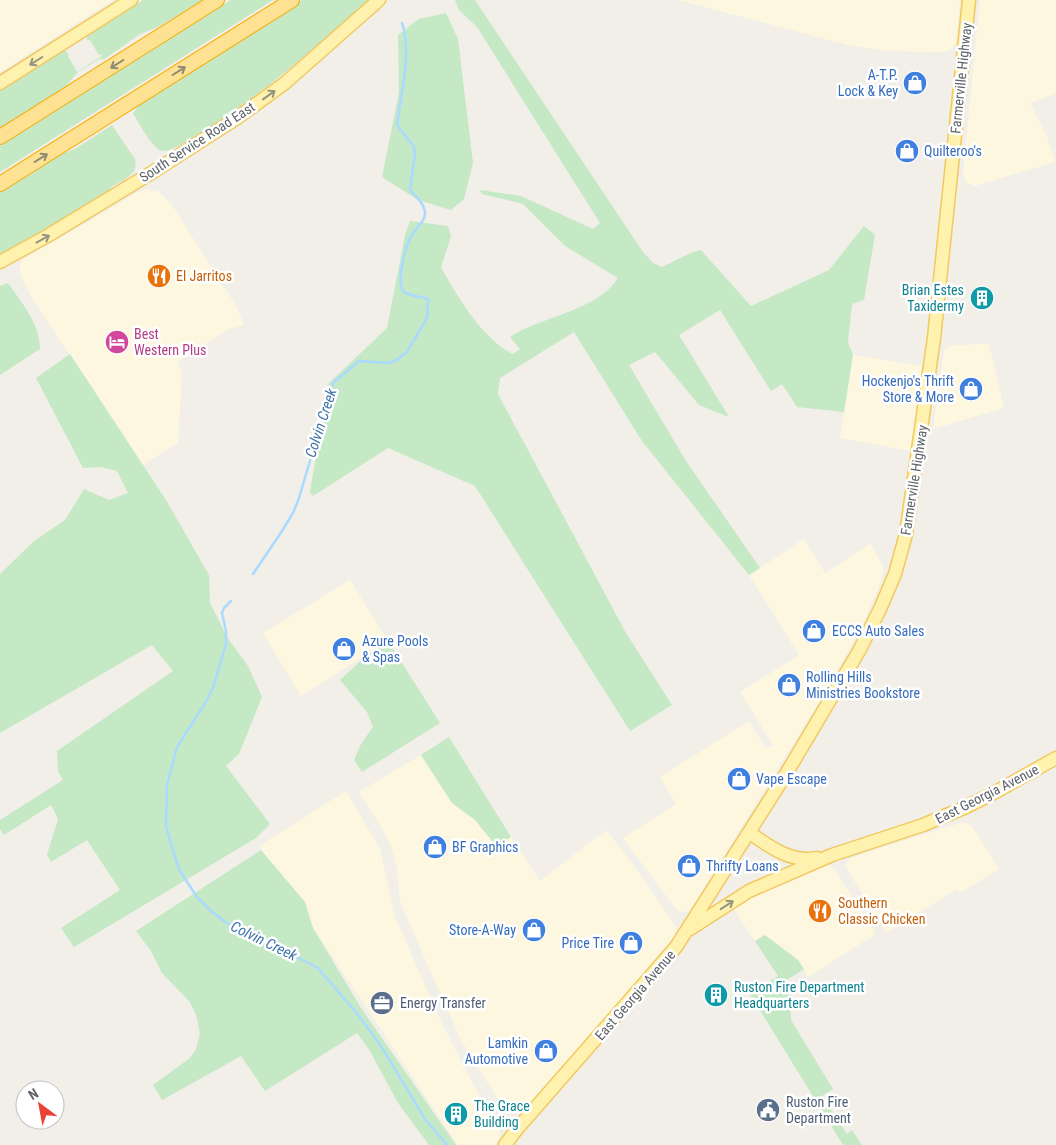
<svg xmlns="http://www.w3.org/2000/svg" width="1056" height="1145" font-family="'Roboto Condensed',sans-serif">
  <style>
    .commercial { fill: #fef7e0 }
    .green { fill: #c5e8c5 }
    .lines { fill: none; stroke-linecap: round; stroke-linejoin: round }
    .stream { stroke: #aadaff; stroke-width: 2.5 }
    .major-casing { stroke: #f2c960; stroke-width: 15 }
    .highway-casing { stroke: #f9ab00; stroke-width: 16 }
    .major { stroke: #fff2af; stroke-width: 12 }
    .highway { stroke: #fde293; stroke-width: 14 }
    .oneway { stroke: #979581 }
    .oneway2 { stroke: #8e8975 }
    .labels { text-anchor: middle; dominant-baseline: central; stroke-width: 5; stroke-linejoin: round; paint-order: stroke }
    .shop-label { font-size: 14px; fill: #366cbe; stroke: #fff; text-anchor: start }
    .street-label { font-size: 14px; fill: #5f6368; stroke: #fff }
    .food-label { font-size: 14px; fill: #c56008; stroke: #fff; text-anchor: start }
    .culture-label { font-size: 14px; fill: #0d838f; stroke: #fff; text-anchor: start }
    .hotel-label { font-size: 14px; fill: #b23c85; stroke: #fff; text-anchor: start }
    .service-label { font-size: 14px; fill: #4e5e75; stroke: #fff; text-anchor: start }
    .water-label { font-size: 15px; font-style: italic; fill: #4174aa; stroke: #fff }
  </style>
  <rect width="100%" height="100%" fill="#f1efe8"/>
  <path class="commercial" d="M0,0H113L0,72Z
    M678,0H960L956,44L950,50L943,52L887,51L848,45Z
    M980,0H1056V94L1030,103L1047,137L1055,162L975,186L966,182L963,173Z
    M146,189L159,192L172,205L236,306L244,325L229,329L177,362L182,371L178,443L142,465L33,299L24,283L19,269L21,260L88,222L136,193Z
    M989,344L1004,408L933,429L943,356L945,349L953,345Z
    M853,355L922,366L911,451L840,438Z
    M804,539L825,573L870,544L882,564L883,569L881,581L861,629L824,694L694,904L689,911L681,912L676,909L623,838L676,804L660,777L749,721L766,749L773,745L740,692L799,655L749,575Z
    M350,580L388,641L301,696L263,633Z
    M421,755L452,803L475,820L496,846L511,837L540,881L606,830L633,864L676,927V931L673,937L635,984L530,1103L520,1108L507,1107L497,1098L460,1038L404,911L400,900L397,869L392,848L383,830L359,792Z
    M346,791L380,849L395,917L442,1024L483,1103L500,1128V1136L495,1145H458L259,846Z
    M964,822L972,826L999,869L960,893L957,889L886,933L849,872L846,866L848,859L883,847Z
    M824,865L830,866L837,873L876,934L808,977L798,960L765,935L755,941L732,907L749,896Z"/>
  <path class="green" d="M143,0H202L158,27L140,34L103,60L101,58L78,72L66,86L0,128V89L64,49L69,55L68,56L77,72L102,56L101,54L99,55L90,40H87V35Z
    M231,0H273L0,172V146Z
    M302,0H369C316,47 264,93 204,131C195,137 174,151 163,151C153,150 138,122 133,113L142,101Z
    M455,0H475L643,252L653,263L662,267L693,252L701,250L751,306L829,270L864,226L875,235L864,300L852,304L848,342L853,355L844,412L797,407L782,384L771,391L720,310L679,335L729,417L699,405L655,352L629,365L686,461L760,568L749,575L642,441L574,332L500,378L498,394L626,633L672,705L630,731L475,486L388,448L313,496L310,492L328,384L387,328L405,235L410,221L448,226L451,237L441,267C457,296 483,340 513,354L520,349L510,337C542,316 597,311 618,278L565,246L523,204L482,194L480,190L521,196L593,229L600,223L477,27L459,10Z
    M446,13L458,39L473,163L464,199L451,210L418,200L382,177L399,92L398,35L419,19Z
    M112,125L135,159C139,175 123,180 111,187L110,191L71,215L0,254V190L53,157L75,149Z
    M8,283C22,303 40,324 40,349L0,375V286Z
    M70,354L166,500L209,575L210,603L229,640L248,666L262,697L239,754L226,766L270,824L256,838L74,947L61,928L120,890L87,840L51,862L47,855L58,819L51,805L4,835L0,829V820L63,780L58,772L57,751L173,671L152,645L0,733V574L34,541L65,520L84,489L109,500L128,493L117,471L101,467L83,468L36,378Z
    M388,641L440,723L362,772L354,760L361,744L373,727L367,712L340,680L368,654Z
    M449,737L511,837L496,846L475,820L452,803L421,755Z
    M261,850L305,902L313,928L361,1008L456,1145H429L398,1103L370,1051L357,1033L265,1091L241,1056L162,1100L153,1085L190,1058L196,1049L200,1033L196,1015L190,1002L162,973L151,951L136,931Z
    M765,935L798,960L804,969L782,983L790,996L791,1020L833,1089L822,1096L847,1134L852,1130L862,1145H843L750,994L778,976L755,941Z"/>
  <g class="lines">
    <path class="stream" d="M253,574L282,531L293,513L299,498L333,383L359,361L388,363L395,361L407,352L427,318L428,299C421,296 409,297 403,291C396,281 406,244 412,235C416,227 426,221 425,212C424,202 415,197 410,189L415,154L414,147L397,125C401,95 412,51 402,23
      M231,601L224,608L222,613L226,631V644L213,688L204,705L177,747L167,785L166,826L173,851L180,871L197,897L210,910L225,922L253,938L291,954L318,968L359,1016L381,1046L425,1119L447,1145"/>
    <g class="major-casing">
      <path id="major" d="M0,83L131,0
        M0,262L49,235L156,170L237,118L285,83L379,0
        M750,833C770,847 791,863 817,858
        M690,929L749,891L832,855L923,825L966,807L992,794L1056,758
        M505,1145L517,1129L676,947L786,774L859,651L880,609L895,574L906,534L934,338L969,0"/>
    </g>
    <g class="highway-casing">
      <path id="highway" d="M0,137L217,0
        M0,184L292,0"/>
    </g>
    <use href="#major" class="major"/>
    <use href="#highway" class="highway"/>
  </g>
  <defs><path id="oneway-shaft" d="M-6 0H5M1.5-3L5.5 0L1.5 3" fill="none" stroke-width="1.6" stroke-linecap="round" stroke-linejoin="round" transform="scale(1.25)"/></defs>
  <g class="oneway">
    <use href="#oneway-shaft" transform="translate(36 61) rotate(148)"/>
    <use href="#oneway-shaft" transform="translate(269 95) rotate(-36)"/>
    <use href="#oneway-shaft" transform="translate(43 239) rotate(-29)"/>
    <use href="#oneway-shaft" transform="translate(727 905) rotate(-33)"/>
  </g>
  <g class="oneway2">
    <use href="#oneway-shaft" transform="translate(117 64) rotate(148)"/>
    <use href="#oneway-shaft" transform="translate(179 71) rotate(-32)"/>
    <use href="#oneway-shaft" transform="translate(41 158) rotate(-32)"/>
  </g>
  <defs>
    <g id="shop-disc" transform="scale(1.25)"><circle r="9.5" fill="#3f7fe0" stroke="#fff"/><path d="M-5-2.5h2.3a2.7 3.5 0 0 1 5.4 0H5L5.5 6h-11ZM-1.5-2.5h3a1.5 2.3 0 0 0-3 0Z" fill="#fff"/></g>
    <g id="restaurant-disc" transform="scale(1.25)"><circle r="9.5" fill="#e8710a" stroke="#fff"/><path d="M-5-6h1v4h1v-4h1v4h1v-4h1v5L-1.5 .5V6h-2V.5L-5-1ZM5-6V6H3V1.5H1.5Q1.5-4 5-6Z" fill="#fff"/></g>
    <g id="building-disc" transform="scale(1.25)"><circle r="9.5" fill="#0f9aa8" stroke="#fff"/><path d="M-4-6H4V6H1V3H-1V6H-4ZM-2.5-4.3h1.7v1.8h-1.7ZM.8-4.3h1.7v1.8H.8ZM-2.5-1h1.7V.8h-1.7ZM.8-1h1.7V.8H.8Z" fill="#fff"/></g>
    <g id="hotel-disc" transform="scale(1.25)"><circle r="9.5" fill="#d1479c" stroke="#fff"/><path d="M-6-4.5h1.5V1H6V5H4.5V3h-9V5H-6ZM-4 0a1.8 1.8 0 1 1 3.6 0ZM.5 0V-2.5h3Q6-2.5 6 0Z" fill="#fff"/></g>
    <g id="office-disc" transform="scale(1.25)"><circle r="9.5" fill="#5c6f8a" stroke="#fff"/><path d="M-6-3h4V-5.5h4V-3h4V5H-6ZM-1-4.5V-3h2v-1.5ZM-6 0V1H6V0Z" fill="#fff"/></g>
    <g id="civic-disc" transform="scale(1.25)"><circle r="9.5" fill="#5c6f8a" stroke="#fff"/><path d="M-.6-6.5H3V-4.5H.6V-3L4-1V1h2V6H-6V1h2V-1L-.6-3ZM-1.2 2.5V6h2.4V2.5Z" fill="#fff"/></g>
  </defs>
  <g fill-rule="evenodd">
    <use href="#shop-disc" x="915" y="83"/>
    <use href="#shop-disc" x="907" y="151"/>
    <use href="#restaurant-disc" x="159" y="276"/>
    <use href="#building-disc" x="982" y="298"/>
    <use href="#hotel-disc" x="117" y="342"/>
    <use href="#shop-disc" x="971" y="389"/>
    <use href="#shop-disc" x="814" y="631"/>
    <use href="#shop-disc" x="344" y="649"/>
    <use href="#shop-disc" x="789" y="685"/>
    <use href="#shop-disc" x="739" y="779"/>
    <use href="#shop-disc" x="435" y="847"/>
    <use href="#shop-disc" x="689" y="866"/>
    <use href="#restaurant-disc" x="820" y="911"/>
    <use href="#shop-disc" x="534" y="930"/>
    <use href="#shop-disc" x="631" y="943"/>
    <use href="#building-disc" x="716" y="995"/>
    <use href="#office-disc" x="382" y="1003"/>
    <use href="#shop-disc" x="546" y="1051"/>
    <use href="#civic-disc" x="768" y="1110"/>
    <use href="#building-disc" x="456" y="1114"/>
  </g>
  <g class="labels">
    <g class="shop-label">
      <text x="898" y="75" text-anchor="end">A-T.P.<tspan x="898" dy="16">Lock &amp; Key</tspan></text>
      <text x="924" y="151">Quilteroo's</text>
      <text x="954" y="381" text-anchor="end">Hockenjo's Thrift<tspan x="954" dy="16">Store &amp; More</tspan></text>
      <text x="832" y="631">ECCS Auto Sales</text>
      <text x="362" y="641">Azure Pools<tspan x="362" dy="16">&amp; Spas</tspan></text>
      <text x="806" y="677">Rolling Hills<tspan x="806" dy="16">Ministries Bookstore</tspan></text>
      <text x="756" y="779">Vape Escape</text>
      <text x="452" y="847">BF Graphics</text>
      <text x="706" y="866">Thrifty Loans</text>
      <text x="516" y="930" text-anchor="end">Store-A-Way</text>
      <text x="614" y="943" text-anchor="end">Price Tire</text>
      <text x="528" y="1043" text-anchor="end">Lamkin<tspan x="528" dy="16">Automotive</tspan></text>
    </g>
    <g class="street-label">
      <text transform="translate(961 78) rotate(-84)">Farmerville Highway</text>
      <text transform="translate(197 142) rotate(-33)">South Service Road East</text>
      <text transform="translate(914 480) rotate(-81)">Farmerville Highway</text>
      <text transform="translate(987 794) rotate(-27)">East Georgia Avenue</text>
      <text transform="translate(635 995) rotate(-49)">East Georgia Avenue</text>
    </g>
    <g class="food-label">
      <text x="176" y="276">El Jarritos</text>
      <text x="838" y="903">Southern<tspan x="838" dy="16">Classic Chicken</tspan></text>
    </g>
    <g class="culture-label">
      <text x="964" y="290" text-anchor="end">Brian Estes<tspan x="964" dy="16">Taxidermy</tspan></text>
      <text x="734" y="987">Ruston Fire Department<tspan x="734" dy="16">Headquarters</tspan></text>
      <text x="474" y="1106">The Grace<tspan x="474" dy="16">Building</tspan></text>
    </g>
    <g class="hotel-label">
      <text x="134" y="334">Best<tspan x="134" dy="16">Western Plus</tspan></text>
    </g>
    <g class="service-label">
      <text x="400" y="1003">Energy Transfer</text>
      <text x="786" y="1102">Ruston Fire<tspan x="786" dy="16">Department</tspan></text>
    </g>
    <g class="water-label">
      <text transform="translate(321 423) rotate(-72)">Colvin Creek</text>
      <text transform="translate(264 941) rotate(26)">Colvin Creek</text>
    </g>
  </g>
  <g transform="translate(40 1105) rotate(328)"><circle r="24" fill="#ffffff" stroke="#bfc1c3"/>
  <path d="M0-4L9 19L0 12L-9 19Z" fill="#ea4335"/>
  <text y="-8" font-size="14" font-weight="bold" text-anchor="middle" fill="#5f6368">N</text>
  </g>
</svg>
